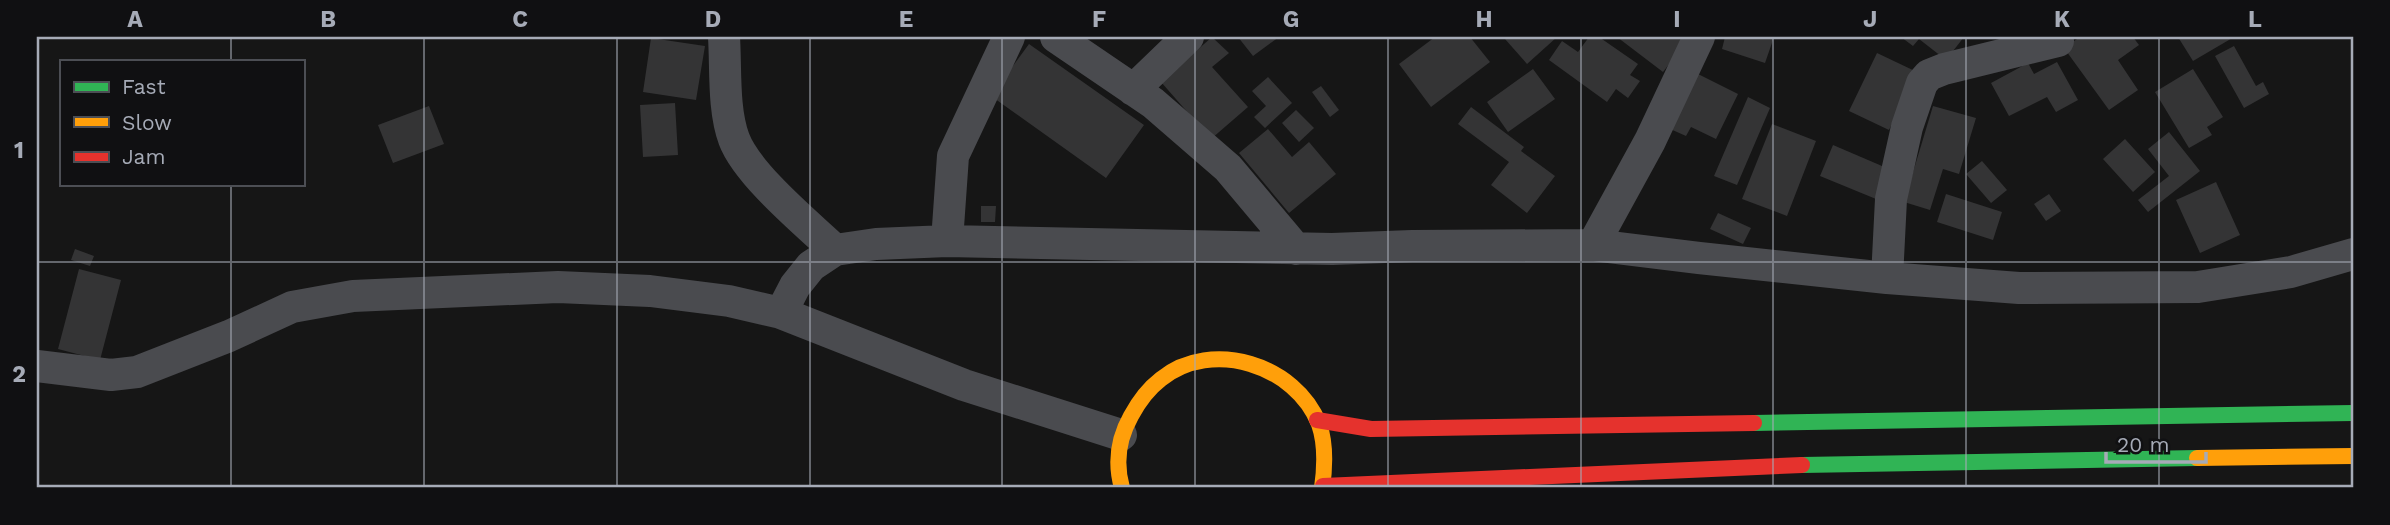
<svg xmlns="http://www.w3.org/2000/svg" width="2390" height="525" font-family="'Work Sans',sans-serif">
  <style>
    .building { fill: #343435 }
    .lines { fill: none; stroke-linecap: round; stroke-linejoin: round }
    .street { stroke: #4a4b4f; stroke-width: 32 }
    .fast { stroke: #30b455; stroke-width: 16 }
    .slow { stroke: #ff9f0a; stroke-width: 16 }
    .jam { stroke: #e5322d; stroke-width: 16 }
    .grid { fill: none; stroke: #a6abb7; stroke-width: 2; stroke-opacity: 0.55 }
    .neatline { fill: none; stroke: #a6abb7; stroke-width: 2.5 }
    .grid-label { font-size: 23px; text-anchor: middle; font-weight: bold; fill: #a6abb7 }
  </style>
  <rect width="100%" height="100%" fill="#161616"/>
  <path class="building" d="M1212,37L1229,53L1212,67L1248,107L1211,139L1161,82Z
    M1238,37H1279L1253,56Z
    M1435,37H1470L1490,62L1431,107L1399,64Z
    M1508,37H1557L1527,64L1505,39Z
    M1589,37H1599L1638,64L1630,75L1640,81L1628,98L1616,89L1607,102L1549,60L1562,41L1578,52Z
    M1617,37H1679L1686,42L1663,72Z
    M1725,37H1774L1765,63L1722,49Z
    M1901,37H1964L1946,60L1919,39L1913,46Z
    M2080,37H2133L2139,45L2118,60L2138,90L2109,110L2064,48Z
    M2178,37H2234L2193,61Z
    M651,38L705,46L696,100L643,92Z
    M1029,44L1144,125L1106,178L991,96Z
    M2234,46L2256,86L2263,82L2269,94L2244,108L2215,56Z
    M1877,53L1917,72L1889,130L1849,111Z
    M2057,62L2078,100L2056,112L2047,97L2009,116L1991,83L2028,63L2034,74Z
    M1533,69L1555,99L1508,132L1487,102Z
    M2193,69L2223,117L2207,127L2212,135L2189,148L2155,92Z
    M1694,72L1738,94L1716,139L1691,127L1686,136L1668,128Z
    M1268,77L1292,103L1265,128L1254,117L1266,106L1252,91Z
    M1321,86L1339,110L1330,117L1312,92Z
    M1748,97L1770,108L1737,185L1714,176Z
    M675,103L678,155L643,157L640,105Z
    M429,106L444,144L393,163L378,125Z
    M1933,106L1976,118L1959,174L1943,169L1930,210L1904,202Z
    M1471,107L1524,147L1521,151L1555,176L1527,213L1491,185L1509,162L1458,124Z
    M1296,110L1314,128L1299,142L1282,123Z
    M1772,124L1816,141L1787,216L1742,199Z
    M1268,129L1292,157L1309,142L1336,174L1289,213L1239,153Z
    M2169,132L2200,171L2148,212L2138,200L2169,176L2148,149Z
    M2125,139L2155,172L2133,192L2103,159Z
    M1833,145L1889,169L1876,199L1820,176Z
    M1982,161L2007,190L1991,203L1966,174Z
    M2216,182L2240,235L2200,253L2176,200Z
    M1946,194L2002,212L1993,240L1937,222Z
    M2049,194L2061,211L2046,221L2034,204Z
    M981,206H996L995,222H981Z
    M1718,213L1751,228L1743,244L1710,229Z
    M75,249L94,256L90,266L71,260Z
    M79,269L121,280L100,360L58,349Z"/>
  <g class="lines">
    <path class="street" d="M724,37C726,68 723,110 734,139C747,174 806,223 835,250
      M1056,37L1153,103L1228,168L1296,249
      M1133,90L1188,37
      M947,241L953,156L1009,37
      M1593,245L1650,141L1699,37
      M1887,278L1891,199L1907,127L1922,83L1929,75L1944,69L2058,41
      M781,313L795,286L811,266L835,250L876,244L947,241L1332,249L1412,246L1593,245L1699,258L1887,278L2019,288L2198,287L2291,272L2353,254
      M37,366L111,375L137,372L229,336L292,307L353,296L558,287L650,291L729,301L781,313L964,385L1121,435"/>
    <path class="fast" d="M1754,423L2353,413
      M1802,465L2197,458"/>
    <path class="slow" d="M2197,458L2353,456
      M1122,488C1115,463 1118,439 1131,416C1139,401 1148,389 1161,379C1212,338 1296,365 1319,424C1326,444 1325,467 1322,488"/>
    <path class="jam" d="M1317,420L1371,429L1754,423
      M1323,486L1802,465"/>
  </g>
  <path class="grid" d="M231,37V61M424,37V488M617,37V488M810,37V488M1002,37V488M1195,37V488M1388,37V488M1581,37V488M1773,37V488M1966,37V488M2159,37V488M231,184V488M37,262H2353"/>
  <rect width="2390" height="525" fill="none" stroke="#101012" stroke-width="77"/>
  <rect x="60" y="60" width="245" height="126" fill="#101012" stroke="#4c4e54" stroke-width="2"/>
  <rect x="74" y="82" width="35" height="10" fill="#30b455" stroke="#4c4e54" stroke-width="2"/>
  <text x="122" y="94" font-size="21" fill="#a6abb7">Fast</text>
  <rect x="74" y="117" width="35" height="10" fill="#ff9f0a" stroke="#4c4e54" stroke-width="2"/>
  <text x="122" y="130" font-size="21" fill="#a6abb7">Slow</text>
  <rect x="74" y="152" width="35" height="10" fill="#e5322d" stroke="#4c4e54" stroke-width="2"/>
  <text x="122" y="164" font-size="21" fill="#a6abb7">Jam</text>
  <path d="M2106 452v10h100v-10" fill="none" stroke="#a6abb7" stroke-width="3.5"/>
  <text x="2117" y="452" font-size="21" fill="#a6abb7" stroke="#101012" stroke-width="5" paint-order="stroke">20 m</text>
  <rect x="38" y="38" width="2314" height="448" class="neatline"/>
  <g class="grid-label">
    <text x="135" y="27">A</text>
    <text x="328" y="27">B</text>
    <text x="520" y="27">C</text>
    <text x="713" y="27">D</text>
    <text x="906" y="27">E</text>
    <text x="1099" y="27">F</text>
    <text x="1291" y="27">G</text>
    <text x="1484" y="27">H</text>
    <text x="1677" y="27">I</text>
    <text x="1870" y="27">J</text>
    <text x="2062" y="27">K</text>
    <text x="2255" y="27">L</text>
    <text x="19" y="158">1</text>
    <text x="19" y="382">2</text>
  </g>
</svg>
